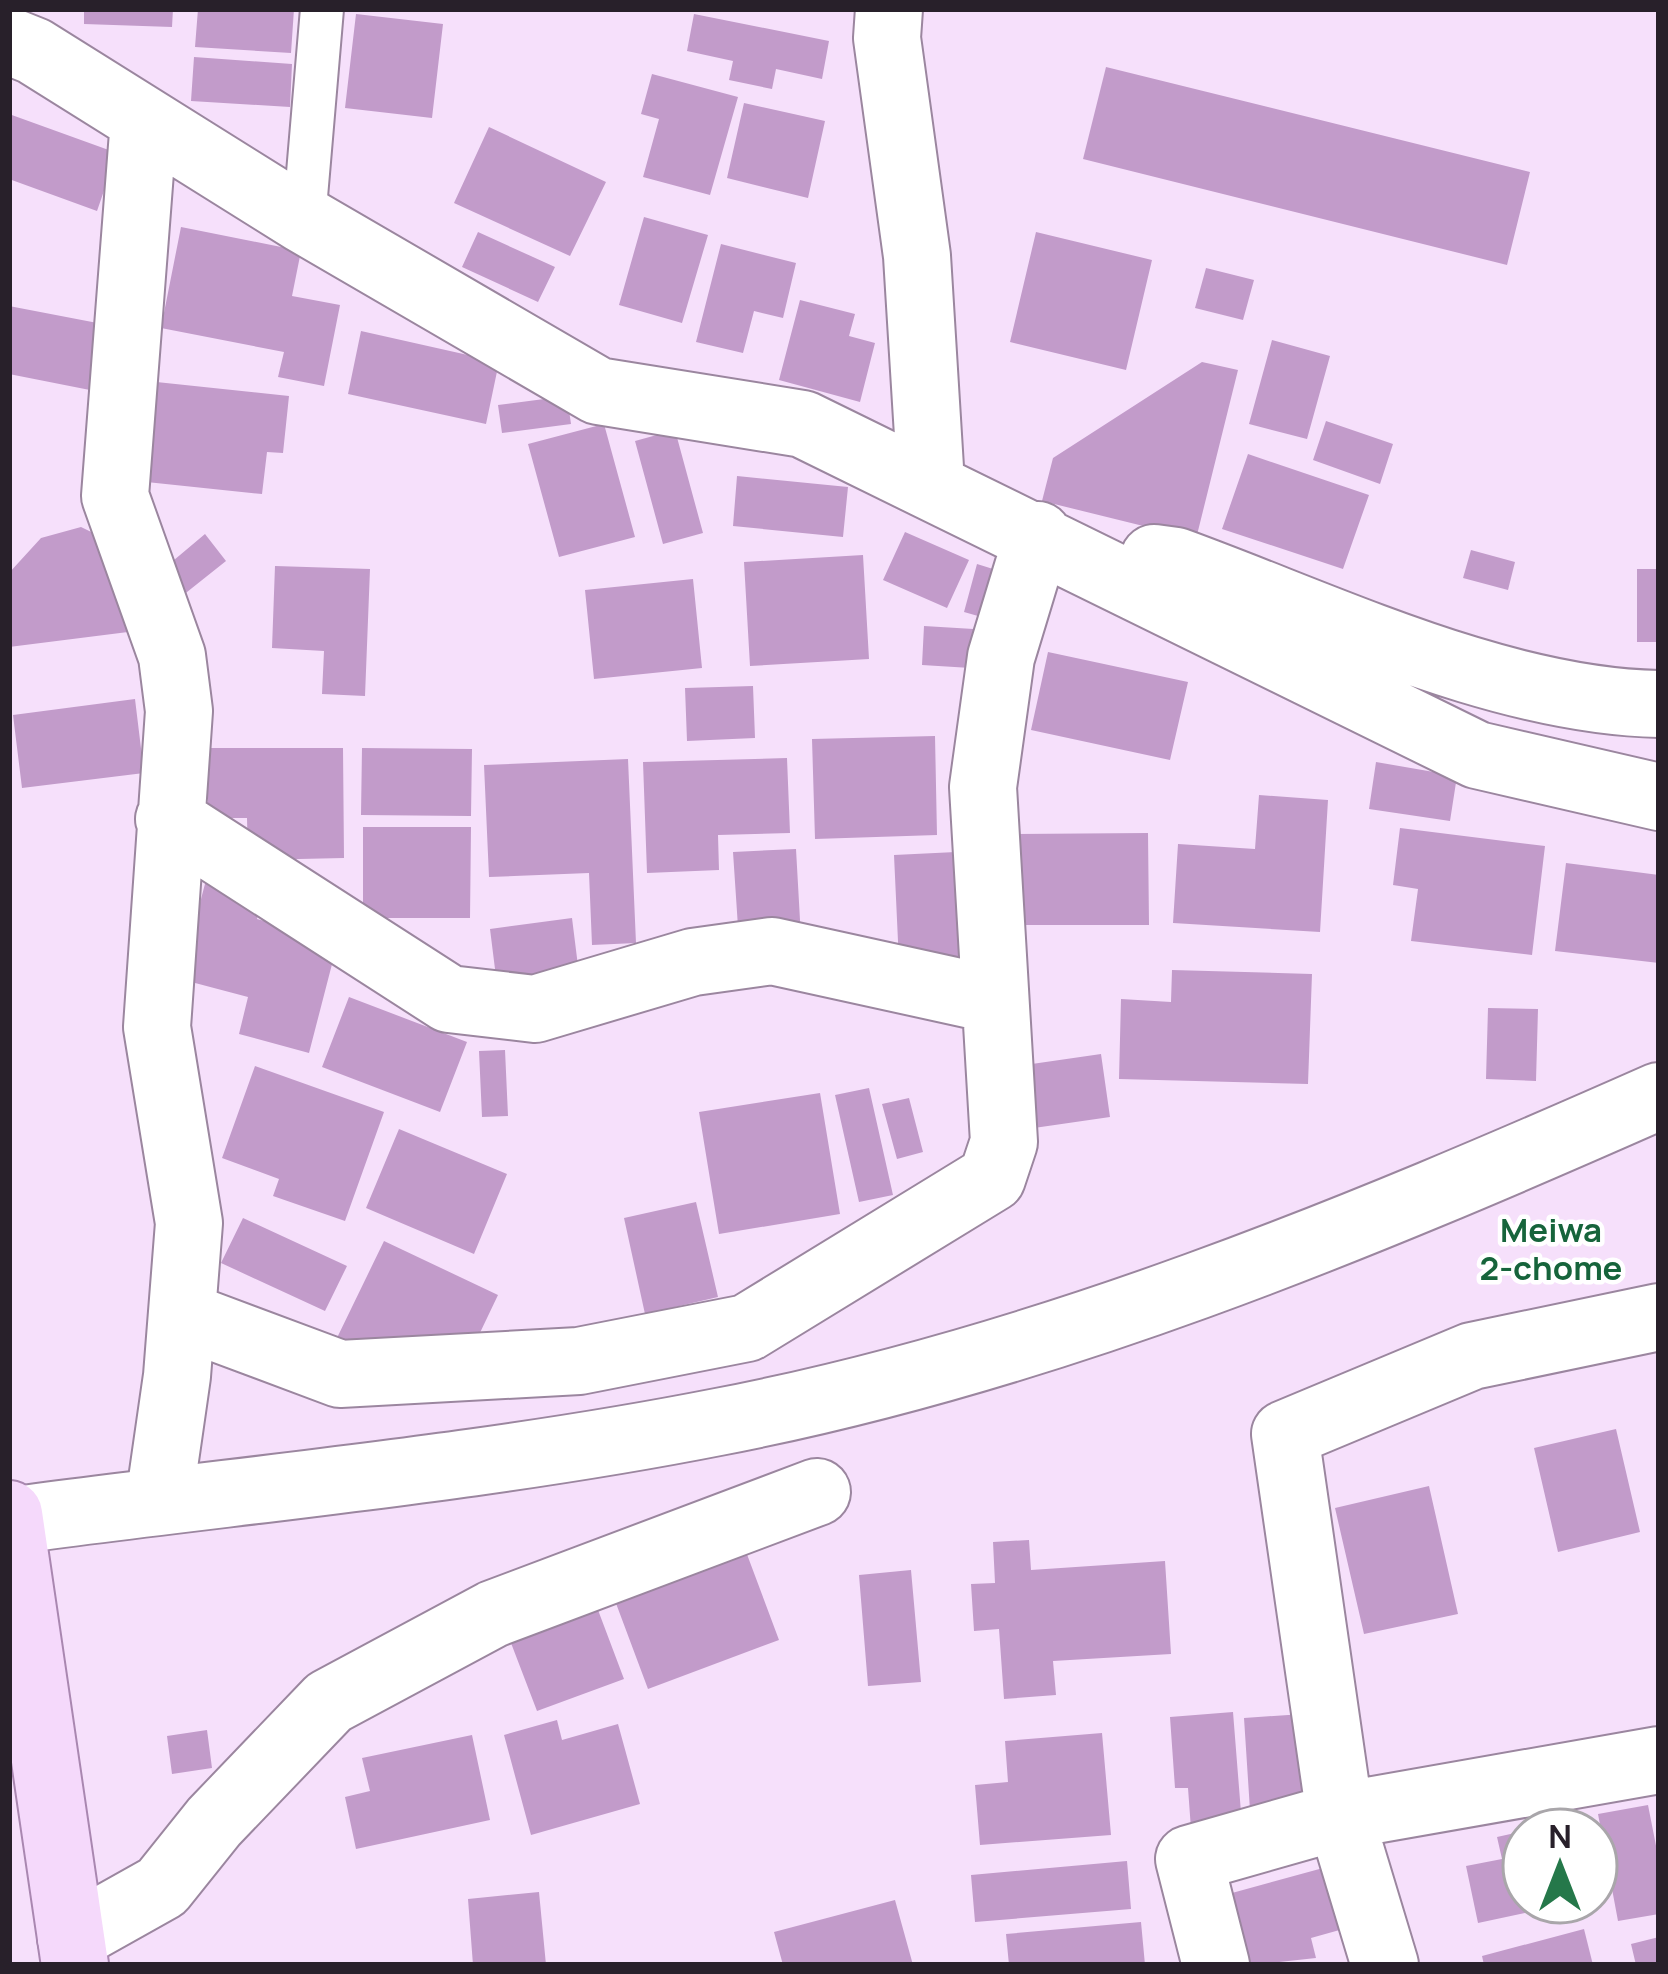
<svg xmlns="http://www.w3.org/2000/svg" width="1668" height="1974" font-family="Manrope,sans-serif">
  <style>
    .building { fill: #c29bca }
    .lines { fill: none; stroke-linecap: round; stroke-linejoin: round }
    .service-casing { stroke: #9b869f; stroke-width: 46 }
    .minor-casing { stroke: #9b869f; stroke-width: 70 }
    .tertiary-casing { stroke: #9b869f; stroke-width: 70 }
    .primary-casing { stroke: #a987b0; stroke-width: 70 }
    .service { stroke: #fff; stroke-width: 42 }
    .minor { stroke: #fff; stroke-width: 66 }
    .tertiary { stroke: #fff; stroke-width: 66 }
    .primary { stroke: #f5d9fb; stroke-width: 66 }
    .labels { text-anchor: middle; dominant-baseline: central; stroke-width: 9; stroke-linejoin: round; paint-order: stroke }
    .neighbourhood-label { font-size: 33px; font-weight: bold; fill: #16643b; stroke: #fff }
  </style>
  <rect width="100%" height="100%" fill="#f6e0fb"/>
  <path class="building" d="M84,9H173L172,27L84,24Z
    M198,9H294L291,53L195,47Z
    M356,14L443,24L432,118L345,108Z
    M694,14L829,41L822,79L776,69L772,89L729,80L733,61L687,51Z
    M194,57L292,64L290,107L191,101Z
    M1106,67L1530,172L1507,265L1083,159Z
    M652,74L738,97L710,195L643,177L659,119L641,114Z
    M744,103L825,121L808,198L727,178Z
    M9,114L117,153L97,211L9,179Z
    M489,127L606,182L570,256L454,203Z
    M644,217L708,235L682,323L619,305Z
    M181,227L301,251L292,296L340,305L324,386L278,377L284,352L161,328Z
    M478,232L555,267L538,302L462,267Z
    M1036,232L1152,260L1126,370L1010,342Z
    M721,244L796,263L783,318L754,311L743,353L696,342Z
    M1206,268L1254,280L1243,320L1195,308Z
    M800,300L855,314L849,336L875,343L860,402L779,380Z
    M9,306L113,326L100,392L9,374Z
    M361,331L499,362L486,424L348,394Z
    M1272,340L1330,356L1307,439L1249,424Z
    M1202,362L1238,370L1196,539L1042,501L1053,458Z
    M147,381L289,396L283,453L267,452L262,494L137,481Z
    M567,396L571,424L502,433L498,405Z
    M1326,421L1393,444L1380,484L1313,460Z
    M604,424L635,537L559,557L528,444Z
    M675,430L703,533L663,544L635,441Z
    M1248,454L1369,495L1343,569L1222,529Z
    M737,476L848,487L843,537L733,526Z
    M81,527L118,545L128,632L9,647V573L41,538Z
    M905,532L969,560L947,608L883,580Z
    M205,534L226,561L182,596L161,571Z
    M1471,550L1515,562L1508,590L1463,578Z
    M863,555L869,659L750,666L744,562Z
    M977,564L1006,573L992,620L964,612Z
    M275,566L370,569L365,696L322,694L324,651L272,648Z
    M1637,569H1659V642H1637Z
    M693,579L702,668L594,679L585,590Z
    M924,626L990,630L987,669L922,665Z
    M1048,652L1188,682L1170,760L1031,730Z
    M753,686L755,738L687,741L685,688Z
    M135,699L144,773L22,788L13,715Z
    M935,736L937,835L815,839L812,739Z
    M208,748H343L344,858L248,860L247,818H208Z
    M362,748L472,749L471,816L361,815Z
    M787,758L790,833L718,835L719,870L647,873L643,762Z
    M628,759L636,943L592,945L589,873L489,877L484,765Z
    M1376,762L1457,776L1450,821L1369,809Z
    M1259,795L1328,800L1320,932L1173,923L1178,844L1255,849Z
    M363,827H471L470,918H363Z
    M1400,828L1545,846L1532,955L1411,941L1418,889L1393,885Z
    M1148,833L1149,925H1011L1010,834Z
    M796,849L801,938L739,942L733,852Z
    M956,852L961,960L899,963L894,855Z
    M1566,863L1659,875V963L1555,951Z
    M206,880L264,895L257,919L338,941L309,1053L239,1034L248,997L180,979Z
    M572,918L579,974L497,985L490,929Z
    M1172,970L1312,974L1308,1084L1119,1079L1121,999L1171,1002Z
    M349,997L467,1042L440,1112L322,1067Z
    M1488,1008L1538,1009L1536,1081L1486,1079Z
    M505,1050L508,1116L482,1117L479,1051Z
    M1101,1054L1110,1117L1034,1128L1025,1065Z
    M255,1066L384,1112L345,1221L273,1196L279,1179L222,1158Z
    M869,1088L893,1195L859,1202L835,1095Z
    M820,1093L840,1214L719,1234L699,1112Z
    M909,1098L923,1152L897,1159L882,1104Z
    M399,1129L507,1174L474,1254L366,1208Z
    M696,1202L718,1297L645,1314L624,1218Z
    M243,1218L347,1266L325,1311L221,1263Z
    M384,1241L498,1295L477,1339L335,1342Z
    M1616,1429L1640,1532L1558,1552L1534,1448Z
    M1429,1486L1458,1614L1364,1634L1335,1508Z
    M1029,1540L1031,1570L1165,1561L1171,1654L1053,1661L1056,1695L1004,1699L999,1629L974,1631L971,1584L995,1583L993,1542Z
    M745,1549L779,1640L648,1689L614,1598Z
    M911,1570L921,1682L868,1686L859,1575Z
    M598,1610L624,1679L537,1711L511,1643Z
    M1233,1712L1242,1825L1191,1829L1188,1788H1175L1170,1717Z
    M1303,1714L1309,1807L1250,1810L1244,1718Z
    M557,1720L562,1740L618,1724L640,1804L531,1835L504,1735Z
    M207,1730L212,1768L172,1774L167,1736Z
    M1102,1733L1111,1835L980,1845L975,1785L1008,1782L1005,1741Z
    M472,1735L490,1820L356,1849L345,1797L370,1791L362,1758Z
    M1648,1805L1659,1861V1914L1618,1921L1598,1814Z
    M1524,1831V1902L1568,1904L1478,1923L1466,1866L1502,1859L1497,1837Z
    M1127,1861L1131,1909L975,1922L971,1875Z
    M1345,1862L1361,1924L1311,1938L1316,1958L1251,1965L1232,1893Z
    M539,1892L546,1965H473L468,1899Z
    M895,1900L913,1965H783L774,1932Z
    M1141,1922L1145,1965H1009L1006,1934Z
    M1584,1929L1593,1965H1484L1482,1956Z
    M1659,1937V1965H1636L1631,1944Z"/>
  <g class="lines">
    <g class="service-casing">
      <path id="service" d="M304,220L322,9"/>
    </g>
    <g class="minor-casing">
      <path id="minor" d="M889,9L887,38L917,256L931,484
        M9,41L34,51L304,220L598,391L803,424L1477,755L1659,797
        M144,120L115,496L172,656L179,711L157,1027L189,1223L177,1376L159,1501
        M1154,558L1176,561C1325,615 1499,701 1659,704
        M169,819L449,999L535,1009L693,962L772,951L995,1000
        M182,1315L340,1374L579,1361L747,1328L992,1178L1004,1142L983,787L1001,657L1038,535
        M71,1938L162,1887L214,1822L329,1702L493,1614L817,1492
        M1216,1965L1189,1859L1340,1816L1659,1760
        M1385,1965L1340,1816L1285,1434L1472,1356L1659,1317"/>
    </g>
    <g class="tertiary-casing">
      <path id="tertiary" d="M9,1521C246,1489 484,1468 718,1422C1045,1359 1356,1230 1659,1096"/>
    </g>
    <g class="primary-casing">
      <path id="primary" d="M9,1514L75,1965"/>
    </g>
    <use href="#service" class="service"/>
    <use href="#minor" class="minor"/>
    <use href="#tertiary" class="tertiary"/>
    <use href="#primary" class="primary"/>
  </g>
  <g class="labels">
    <g class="neighbourhood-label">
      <text x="1551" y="1229">Meiwa<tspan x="1551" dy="38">2-chome</tspan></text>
    </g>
  </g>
  <rect width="1668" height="1974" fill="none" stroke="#28202a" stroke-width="24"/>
  <g transform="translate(1560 1866)"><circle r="57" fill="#ffffff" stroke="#a9a6aa" stroke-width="3"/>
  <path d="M0-9L21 45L0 30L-21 45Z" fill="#25784a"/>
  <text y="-18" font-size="33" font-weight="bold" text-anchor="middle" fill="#28202a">N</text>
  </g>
</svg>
